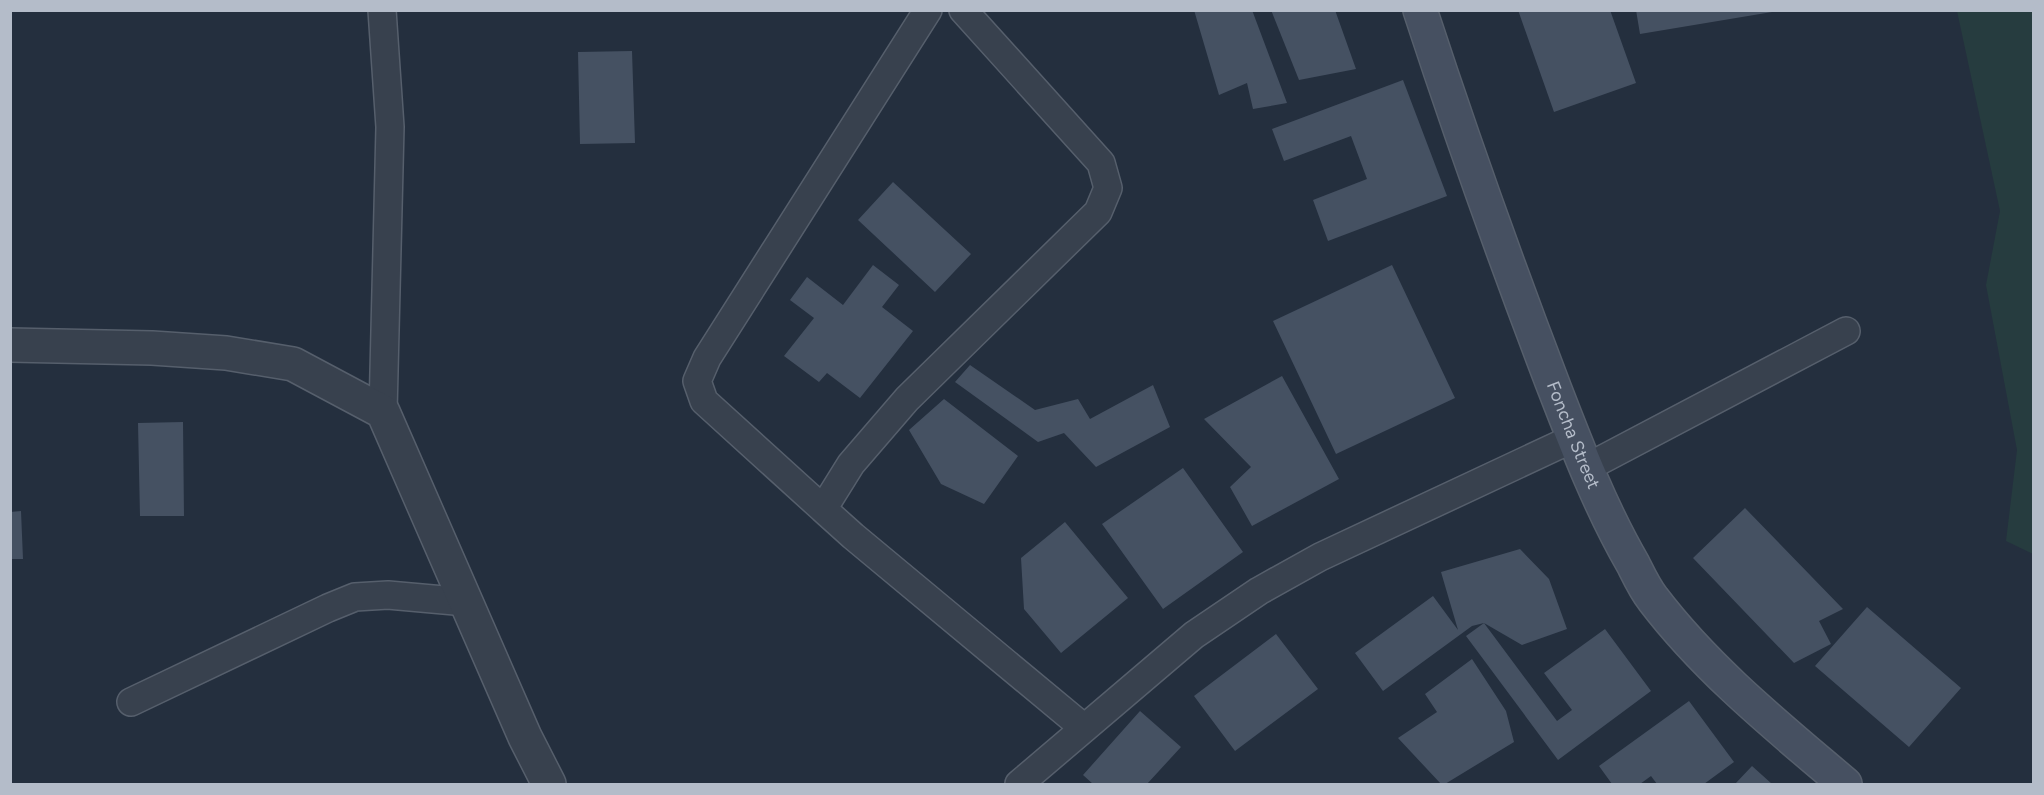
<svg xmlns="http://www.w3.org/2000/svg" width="2044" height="795" font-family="Figtree,sans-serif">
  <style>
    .green { fill: #263c3f }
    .building { fill: #455162 }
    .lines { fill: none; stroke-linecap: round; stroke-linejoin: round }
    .minor-casing { stroke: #565f6c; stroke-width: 30 }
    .tertiary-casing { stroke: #565f6c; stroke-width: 36 }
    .secondary-casing { stroke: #565f6c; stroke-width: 36 }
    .minor { stroke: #38414e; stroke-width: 27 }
    .tertiary { stroke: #38414e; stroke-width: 33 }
    .secondary { stroke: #465061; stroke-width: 33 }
    .labels { text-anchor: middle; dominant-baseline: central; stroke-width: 6; stroke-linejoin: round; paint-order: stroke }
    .street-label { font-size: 18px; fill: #b4bcc9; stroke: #1d2633 }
  </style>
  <rect width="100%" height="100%" fill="#242f3e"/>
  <path class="green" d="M1957,11H2033V554L2006,541L2017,450L1986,285L2000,211Z"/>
  <path class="building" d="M1194,10H1252L1287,103L1253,109L1247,83L1219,95Z
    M1271,10H1335L1356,69L1299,80Z
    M1518,10H1610L1636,83L1554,112Z
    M1636,10H1772V12L1640,34Z
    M632,51L635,143L580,144L578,52Z
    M1403,80L1447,196L1328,241L1313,200L1367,179L1351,136L1284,161L1272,129Z
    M893,182L971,254L935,292L858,220Z
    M873,265L899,285L882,307L913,331L860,398L827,373L819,382L784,356L814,318L790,300L807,277L843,305Z
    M1392,265L1455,398L1336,454L1273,321Z
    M970,365L1035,410L1078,399L1090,419L1153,385L1170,427L1096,467L1064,433L1038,442L955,382Z
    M1282,376L1339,479L1252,526L1230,487L1251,467L1204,419Z
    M944,399L1018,456L984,504L941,484L909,430Z
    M183,422L184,516H140L138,423Z
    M1183,468L1243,552L1163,609L1102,524Z
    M1745,508L1843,609L1819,621L1831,644L1794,663L1693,558Z
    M21,511L23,559H10V512Z
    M1065,522L1128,598L1061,653L1024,609L1021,558Z
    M1520,549L1549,579L1567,629L1522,645L1484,623L1557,721L1572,710L1544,673L1605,629L1651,691L1558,760L1466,636L1484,623L1472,626L1383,691L1355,653L1433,596L1458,630L1441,572Z
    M1867,607L1961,688L1909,747L1815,666Z
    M1276,634L1318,689L1235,751L1194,696Z
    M1472,659L1506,711L1514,742L1445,784H1441L1398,738L1437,712L1425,694Z
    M1689,701L1734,762L1704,784H1657L1651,776L1640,784H1612L1599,766Z
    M1140,711L1181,747L1147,784H1093L1083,775Z
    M1752,766L1772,784H1735Z"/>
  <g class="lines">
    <g class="minor-casing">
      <path id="minor" d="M382,10L390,127L383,412
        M963,10L1101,163L1108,188L1098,212L907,399L851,464L823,509L853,536L1084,728
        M1586,468L1846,331
        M823,509L704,401L697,381L707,358L928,10
        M131,702L328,608L355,597L388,595L466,602
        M1019,784L1194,635L1259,591L1320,557L1574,438"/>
    </g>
    <g class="tertiary-casing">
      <path id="tertiary" d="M10,345L152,348L226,353L293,364L383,412L525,737L549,784"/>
    </g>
    <g class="secondary-casing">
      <g id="secondary">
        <path id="s1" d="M1420,10C1461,135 1505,259 1552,382C1576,444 1600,507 1633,564C1639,576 1645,589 1653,599C1707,670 1778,727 1845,784"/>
      </g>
    </g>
    <use href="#minor" class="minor"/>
    <use href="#tertiary" class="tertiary"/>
    <use href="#secondary" class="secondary"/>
  </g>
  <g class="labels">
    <g class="street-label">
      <text stroke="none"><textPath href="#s1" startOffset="452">Foncha Street</textPath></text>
    </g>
  </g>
  <rect width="2044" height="795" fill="none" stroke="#b4bcc9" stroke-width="24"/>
</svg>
